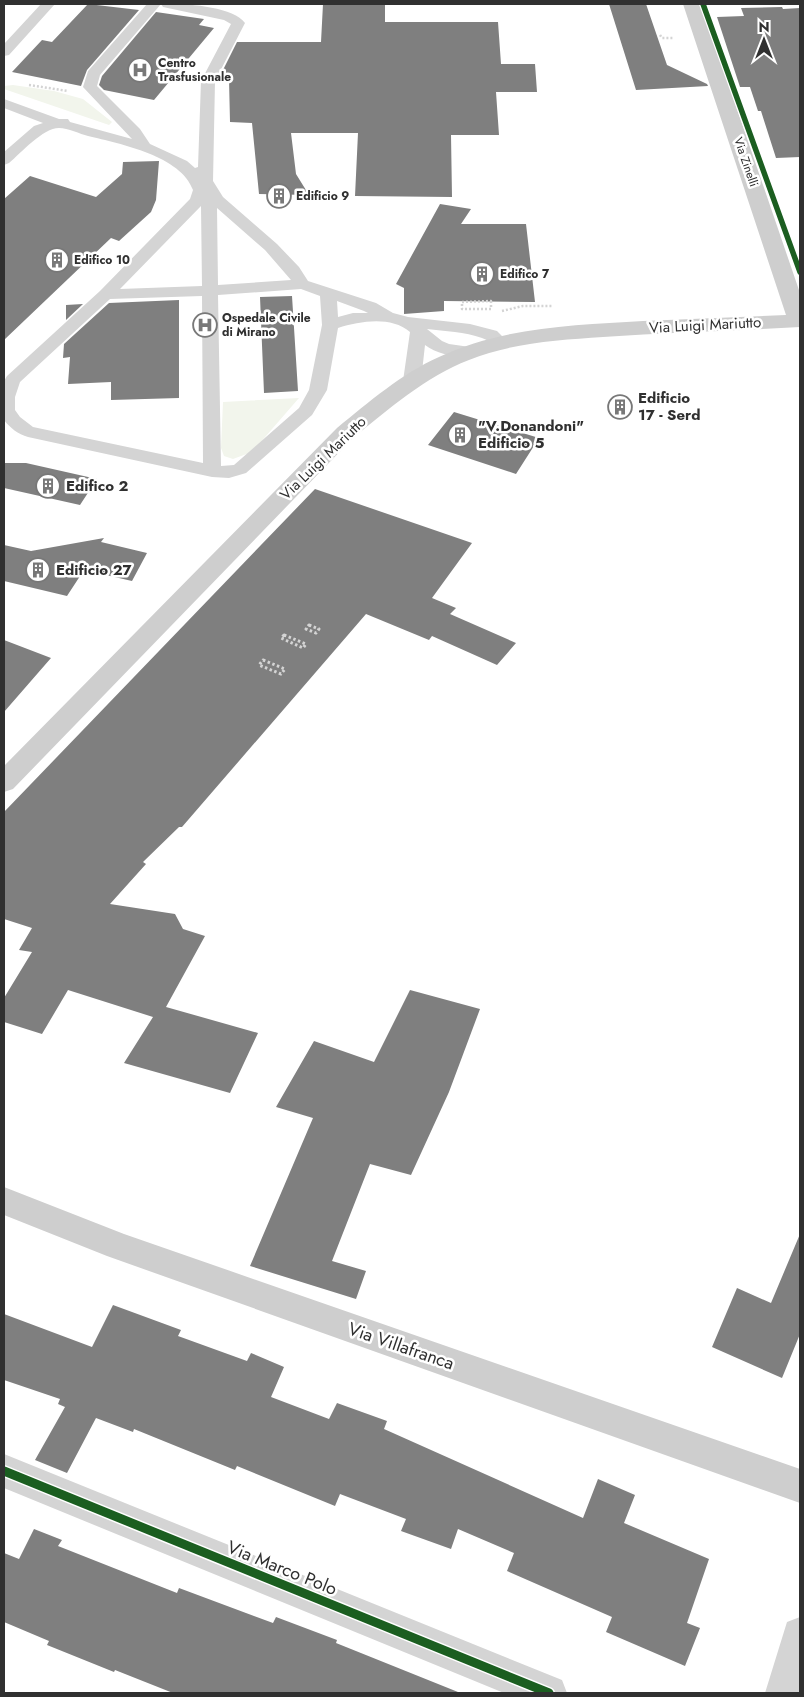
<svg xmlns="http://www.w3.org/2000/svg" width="804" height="1697" font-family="Jost,sans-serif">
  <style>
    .green { fill: #f2f5ec }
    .building { fill: #7f7f7f }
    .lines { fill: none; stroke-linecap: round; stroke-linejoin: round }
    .path-far1 { stroke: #d4d4d4; stroke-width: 2.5; stroke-dasharray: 2 2; stroke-linecap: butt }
    .path { stroke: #d4d4d4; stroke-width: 3; stroke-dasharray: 2.5 2.5; stroke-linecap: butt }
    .service { fill: #d4d4d4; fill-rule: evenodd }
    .minor { fill: #d4d4d4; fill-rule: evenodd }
    .secondary { fill: #cecece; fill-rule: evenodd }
    .cycleway-far1-casing { stroke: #fff; stroke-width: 8 }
    .cycleway-casing { stroke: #fff; stroke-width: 12 }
    .cycleway-far1 { stroke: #1b5e20; stroke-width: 5.5 }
    .cycleway { stroke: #1b5e20; stroke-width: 9 }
    .labels { text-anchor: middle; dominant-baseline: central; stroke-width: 5; stroke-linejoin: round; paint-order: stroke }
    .far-poi-label { font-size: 12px; font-weight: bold; fill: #303030; stroke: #fff; text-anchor: start }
    .far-street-label { font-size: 12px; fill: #303030; stroke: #fff }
    .street-label { font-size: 15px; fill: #303030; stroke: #fff }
    .poi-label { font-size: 15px; font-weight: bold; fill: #303030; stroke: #fff; text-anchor: start }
    .near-street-label { font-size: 18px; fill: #303030; stroke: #fff }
  </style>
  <rect width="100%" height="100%" fill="#fff"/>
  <path class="green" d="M13,85L54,91L83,99L112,122L109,125L4,89V86Z
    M299,398L252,452L233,459L224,456L221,448L223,402Z"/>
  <path class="building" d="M88,4L139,10L87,70L81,86L12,72L42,40L52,42Z
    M323,4H385V22H498L501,64H535L537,92H496L499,135H451L452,197L355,196L358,133H291L296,174L309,195L259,194L252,123L230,122L229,79H221L222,72L237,42H321Z
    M609,4H646L667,65L707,84L708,86L636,90Z
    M782,7L783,9L800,8V157L776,158L761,111H758L750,87H740L717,17L744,16L741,8Z
    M156,12L204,19L199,25L214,28L154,100L104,90L99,85L102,76Z
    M159,161L156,200L151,212L119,241L111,238L4,340V199L30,176L96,197L122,174L123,162Z
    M440,204L471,209L461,224H526L535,302L444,301V311L404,314V288L396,284Z
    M292,296L298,391L264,393L260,297Z
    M179,300V398L111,400V382L68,384L70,357L63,358L64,344L109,303Z
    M83,304L66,320V305Z
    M454,412L539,438L516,474L428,445Z
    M4,463H26L97,479L80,505L4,488Z
    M315,489L472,543L432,598L456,608L450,614L516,643L497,665L432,636L429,640L366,614L182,827H179L143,862L146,864L110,904L175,914L183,929L205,936L166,1007L258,1033L230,1093L124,1063L153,1017L68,990L42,1034L4,1022V998L32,952L19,950L32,928L4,919V812Z
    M104,538L101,542L147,553L132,581L84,570L67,596L4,581V545L31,551Z
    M4,640L51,658L4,712Z
    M410,990L480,1009L449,1092L411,1175L370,1164L332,1261L366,1271L356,1299L250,1266L313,1118L276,1107L314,1041L374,1062Z
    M800,1234V1334L782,1378L712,1347L737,1288L771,1303Z
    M113,1305L181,1330L178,1336L247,1361L251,1353L284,1367L271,1397L329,1419L337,1403L387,1421L384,1429L583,1518L598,1479L635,1495L624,1523L709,1559L687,1623L700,1628L685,1666L606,1632L612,1617L507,1571L514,1553L458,1529L451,1549L401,1531L406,1519L340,1494L335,1506L237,1466L235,1470L134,1429L133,1432L96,1418L67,1473L35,1460L65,1407L58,1404L60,1399L4,1380V1314L92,1347Z
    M34,1529L62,1540L58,1546L177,1593L179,1588L273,1623L276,1617L337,1640L336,1643L458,1692L457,1693H173L115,1670L114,1672L47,1645L49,1641L4,1622V1553L19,1559Z"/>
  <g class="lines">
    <path class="path-far1" d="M660,35L662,38H673
      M29,85L68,91
      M491,301V309H462V302Z
      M502,311L523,306H553"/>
    <path class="path" d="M309,625L319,629L316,633L306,629Z
      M284,635L306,644L303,648L281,638Z
      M263,660L285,669L281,674L259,665Z"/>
    <path class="service" d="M41,4H55L9,55L4,56V44Z
      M147,4H161L100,75L97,86L140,129L150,144L187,161L195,168L198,167L201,81L231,24L224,20L163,7L161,4C181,3 233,6 245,23L215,81L213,181L223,197L277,244L299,267L308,281L376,303L393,313L408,317L470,324L497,331L509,343L507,347C495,350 492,341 482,338C465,332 445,331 427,329L442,341L449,344L477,348L479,352L477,356C462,359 438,355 425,345L421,381L418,385L412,386L406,385L403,381L410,332C391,316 361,321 338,328L327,390L312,415L246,473L229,478L212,477L28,437C18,434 10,428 4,420V381L7,376L100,291L190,199L193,190C181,156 121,144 88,136C80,134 68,128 59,128C43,128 21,153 9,163L4,165V152L34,126L43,123L4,108V99L59,119H68L70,122L132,139L83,87L88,71ZM201,206L202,286L120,289ZM217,208L265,250L291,280L218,285ZM301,289L320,296L322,325L309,390L299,408L234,465L221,466L218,295ZM202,296L203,463L33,427L20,417L15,410V397L20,382L110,299ZM337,301L364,311L368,313H353L338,317Z"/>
    <path class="minor" d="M4,1454L562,1680L567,1693H504L4,1488Z
      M800,1617V1693H765L787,1622Z"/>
    <path class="secondary" d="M683,4H701L800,293V327C735,331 669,332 603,337C558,340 511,343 469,360C425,377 389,409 353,438L13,789L4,792V766L337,428C369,402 401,374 439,357C502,327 575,325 643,321C691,319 738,317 786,315Z
      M4,1187L124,1234L800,1469V1503L107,1256L4,1215Z"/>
    <g class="cycleway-far1-casing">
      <path id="cycleway-far1" d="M703,4L800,272"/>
    </g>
    <g class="cycleway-casing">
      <path id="cycleway" d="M4,1471L549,1693"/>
    </g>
    <use href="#cycleway-far1" class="cycleway-far1"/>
    <use href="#cycleway" class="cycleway"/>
  </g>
  <defs>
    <g id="hospital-ring" transform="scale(1.25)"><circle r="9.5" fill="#fff" stroke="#787878" stroke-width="1.5"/><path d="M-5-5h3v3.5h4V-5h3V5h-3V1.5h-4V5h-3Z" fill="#787878"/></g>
    <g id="building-ring" transform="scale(1.25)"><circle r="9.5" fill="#fff" stroke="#787878" stroke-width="1.5"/><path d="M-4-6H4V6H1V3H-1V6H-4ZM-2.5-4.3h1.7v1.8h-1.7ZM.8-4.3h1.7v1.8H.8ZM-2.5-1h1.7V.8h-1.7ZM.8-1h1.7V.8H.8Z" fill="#787878"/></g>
  </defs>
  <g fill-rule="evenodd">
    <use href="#hospital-ring" x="140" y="70"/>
    <use href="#building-ring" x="279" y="196"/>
    <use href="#building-ring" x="57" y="260"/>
    <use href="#building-ring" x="482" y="274"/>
    <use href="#hospital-ring" x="205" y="325"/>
    <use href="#building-ring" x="620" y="407"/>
    <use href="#building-ring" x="460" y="435"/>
    <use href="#building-ring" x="48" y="486"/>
    <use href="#building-ring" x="38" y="570"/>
  </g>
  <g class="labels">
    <g class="far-poi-label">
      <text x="158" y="63">Centro<tspan x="158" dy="14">Trasfusionale</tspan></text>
      <text x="296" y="196">Edificio 9</text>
      <text x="74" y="260">Edifico 10</text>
      <text x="500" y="274">Edifico 7</text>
      <text x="222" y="318">Ospedale Civile<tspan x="222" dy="14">di Mirano</tspan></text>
    </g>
    <g class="far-street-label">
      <text transform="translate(746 162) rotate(71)">Via Zinelli</text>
    </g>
    <g class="street-label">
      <text transform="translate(705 325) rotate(-3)">Via Luigi Mariutto</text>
      <text transform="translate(323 458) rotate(-44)">Via Luigi Mariutto</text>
    </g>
    <g class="poi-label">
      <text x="638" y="398">Edificio<tspan x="638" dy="17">17 - Serd</tspan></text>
      <text x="478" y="426">"V.Donandoni"<tspan x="478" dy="17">Edificio 5</tspan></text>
      <text x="66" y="486">Edifico 2</text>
      <text x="56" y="570">Edificio 27</text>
    </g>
    <g class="near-street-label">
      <text transform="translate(401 1346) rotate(19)">Via Villafranca</text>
      <text transform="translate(282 1568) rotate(22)">Via Marco Polo</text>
    </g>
  </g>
  <rect width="804" height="1697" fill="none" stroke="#303030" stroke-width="10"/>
  <g transform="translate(764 40)" stroke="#ffffff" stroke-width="4" paint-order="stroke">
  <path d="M0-4L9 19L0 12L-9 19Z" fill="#303030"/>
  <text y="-8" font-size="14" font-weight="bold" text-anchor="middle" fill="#303030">N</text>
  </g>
</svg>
